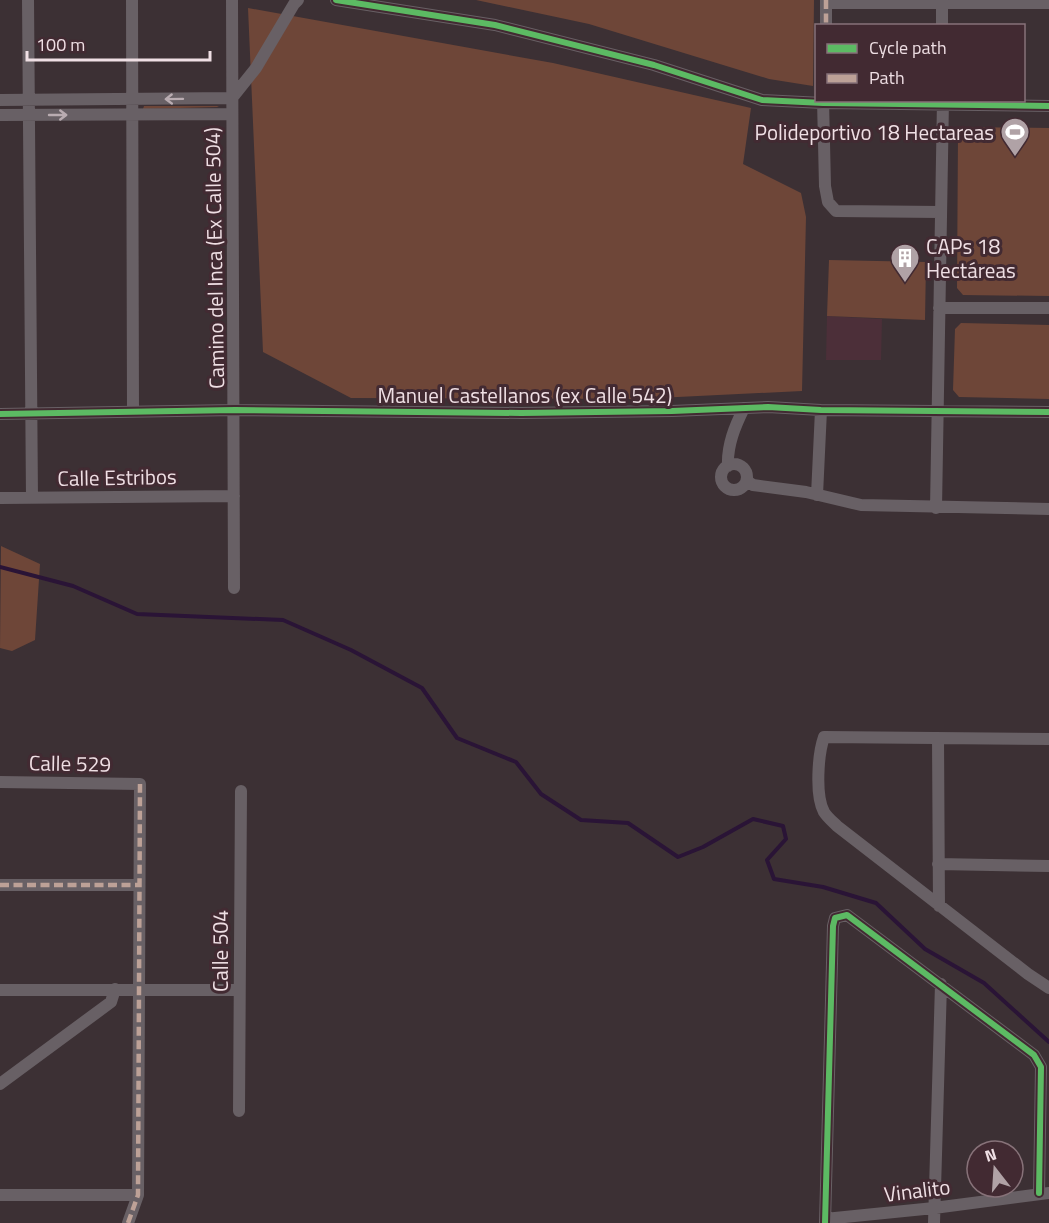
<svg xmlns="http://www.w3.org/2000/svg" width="1049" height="1223" font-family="'Titillium Web',sans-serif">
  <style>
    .built { fill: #4c2f39 }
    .green { fill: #6e4638 }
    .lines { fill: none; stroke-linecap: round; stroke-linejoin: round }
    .stream { stroke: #2a1436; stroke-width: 4 }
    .street { stroke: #686065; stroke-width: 12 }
    .quiet { stroke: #bda197; stroke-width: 4.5; stroke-dasharray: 9 4.5; stroke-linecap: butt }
    .cycleway-casing { stroke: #422a32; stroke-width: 10 }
    .cycleway { stroke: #5cba63; stroke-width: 6 }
    .oneway { stroke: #b9acb1 }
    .labels { text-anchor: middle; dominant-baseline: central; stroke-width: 6; stroke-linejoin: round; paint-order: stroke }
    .poi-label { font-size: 21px; fill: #efdfe4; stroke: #422a32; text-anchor: end }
    .street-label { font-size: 21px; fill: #efdfe4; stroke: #422a32 }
  </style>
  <rect width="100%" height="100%" fill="#3c3034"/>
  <path class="built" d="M827,316L882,319L881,360H826Z"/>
  <path class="green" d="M476,0H814L813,86L769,79L589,24Z
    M248,8L553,63L751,108L743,164L801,193L806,217L802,391L637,399L351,398L263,352Z
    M144,106H217L219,107L143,109Z
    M964,127L1049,128V296L963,295L957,288L958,133Z
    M829,260L926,262L925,320L827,316Z
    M961,323L1049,325V399L959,397L953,390L955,329Z
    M1,546L40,564L35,640L12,651L0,648Z"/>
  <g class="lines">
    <path class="stream" d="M0,567L73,586L137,614L283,620L351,650L422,688L457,738L516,762L541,794L581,820L628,823L678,857L703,847L753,819L783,826L786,839L767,860L774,879L823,887L876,903L925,949L984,983L1049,1042"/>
    <path class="street" d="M28,0L32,498
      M132,0L133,411
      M232,0L234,588
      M336,0L495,25L654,65L762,100L823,103L1049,106
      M826,0V26
      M942,0V26
      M826,3H1049
      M0,100L232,98L256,68L294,4L298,0
      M823,100L825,186L828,202L836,211L940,212
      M0,115L232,114
      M939,308H1049
      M0,414L235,410L521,413L672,411L768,407L821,410L1049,412
      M721 477a13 13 0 1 1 26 0a13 13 0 1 1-26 0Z
      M728,466C727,445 735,426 744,408
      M747,481L753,485L806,492L861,505L1049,509
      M817,495L821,410
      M0,498L234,496
      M936,508L943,100
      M938,738L939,906
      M1049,739L824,737C818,754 815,796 824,812C827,817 833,822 837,826L1028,974L1049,988
      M0,782L140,784L138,1195L128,1223
      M938,864L1049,866
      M0,885H139
      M0,990H239
      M0,1084L111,1002L115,989
      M239,1111L241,791
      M0,1195H138
      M825,1219L934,1208L1049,1193
      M825,1223L833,926L835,918L847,915L1034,1055L1041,1067L1039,1193
      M934,1223L941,984"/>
    <path class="quiet" d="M826,0V26
      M0,885H139
      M128,1223L138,1195L140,784"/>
    <g class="cycleway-casing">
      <path id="cycleway" d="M336,0L495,25L654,65L762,100L823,103L1049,106
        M0,414L235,410L521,413L672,411L768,407L821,410L1049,412
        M825,1223L833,926L835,918L847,915L1034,1055L1041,1067L1039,1193"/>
    </g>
    <use href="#cycleway" class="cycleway"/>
  </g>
  <defs><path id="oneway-shaft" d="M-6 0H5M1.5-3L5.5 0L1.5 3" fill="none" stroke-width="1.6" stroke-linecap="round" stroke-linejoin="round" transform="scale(1.5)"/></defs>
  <g class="oneway">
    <use href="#oneway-shaft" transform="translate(174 99) rotate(179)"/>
    <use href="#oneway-shaft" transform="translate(58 115)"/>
  </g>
  <defs>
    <g id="stadium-pin" transform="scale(1.5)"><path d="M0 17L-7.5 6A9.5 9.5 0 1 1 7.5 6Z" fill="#b0a2a6" stroke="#422a32"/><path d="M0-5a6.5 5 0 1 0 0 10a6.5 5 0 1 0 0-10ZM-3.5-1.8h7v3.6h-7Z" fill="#fff"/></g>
    <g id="building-pin" transform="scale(1.5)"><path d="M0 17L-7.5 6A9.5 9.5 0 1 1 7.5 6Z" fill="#b0a2a6" stroke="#422a32"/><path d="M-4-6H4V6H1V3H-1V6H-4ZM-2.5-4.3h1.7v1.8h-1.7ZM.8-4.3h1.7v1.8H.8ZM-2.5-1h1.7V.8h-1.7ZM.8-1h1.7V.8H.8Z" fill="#fff"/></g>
  </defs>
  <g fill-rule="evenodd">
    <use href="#stadium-pin" x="1015" y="132"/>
    <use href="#building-pin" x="905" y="258"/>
  </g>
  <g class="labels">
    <g class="poi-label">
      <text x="994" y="132">Polideportivo 18 Hectareas</text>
      <text x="926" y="246" text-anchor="start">CAPs 18<tspan x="926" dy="24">Hectáreas</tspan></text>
    </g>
    <g class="street-label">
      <text transform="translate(214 258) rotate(-91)">Camino del Inca (Ex Calle 504)</text>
      <text x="525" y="395">Manuel Castellanos (ex Calle 542)</text>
      <text transform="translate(117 477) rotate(-1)">Calle Estribos</text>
      <text transform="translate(70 763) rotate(1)">Calle 529</text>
      <text transform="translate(220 951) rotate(-90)">Calle 504</text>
      <text transform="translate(917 1190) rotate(-7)">Vinalito</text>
    </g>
  </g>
  <rect x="815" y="24" width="210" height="78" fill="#422a32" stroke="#877279" stroke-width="1.5"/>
  <rect x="827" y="44" width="30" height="9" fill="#5cba63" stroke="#877279" stroke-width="1.5"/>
  <text x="869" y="54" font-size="18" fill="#efdfe4">Cycle path</text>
  <rect x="827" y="74" width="30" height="9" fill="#bda197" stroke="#877279" stroke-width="1.5"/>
  <text x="869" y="84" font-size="18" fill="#efdfe4">Path</text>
  <g transform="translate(995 1169) rotate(343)"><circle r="28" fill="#422a32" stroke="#877279" stroke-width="1.5"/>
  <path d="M0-4.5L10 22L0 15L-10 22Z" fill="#b0a2a6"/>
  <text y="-9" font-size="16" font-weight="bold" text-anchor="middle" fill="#efdfe4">N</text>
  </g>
  <path d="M27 51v9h183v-9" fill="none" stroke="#efdfe4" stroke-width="3"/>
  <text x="36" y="51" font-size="18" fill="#efdfe4" stroke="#422a32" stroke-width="4.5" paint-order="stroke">100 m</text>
</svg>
